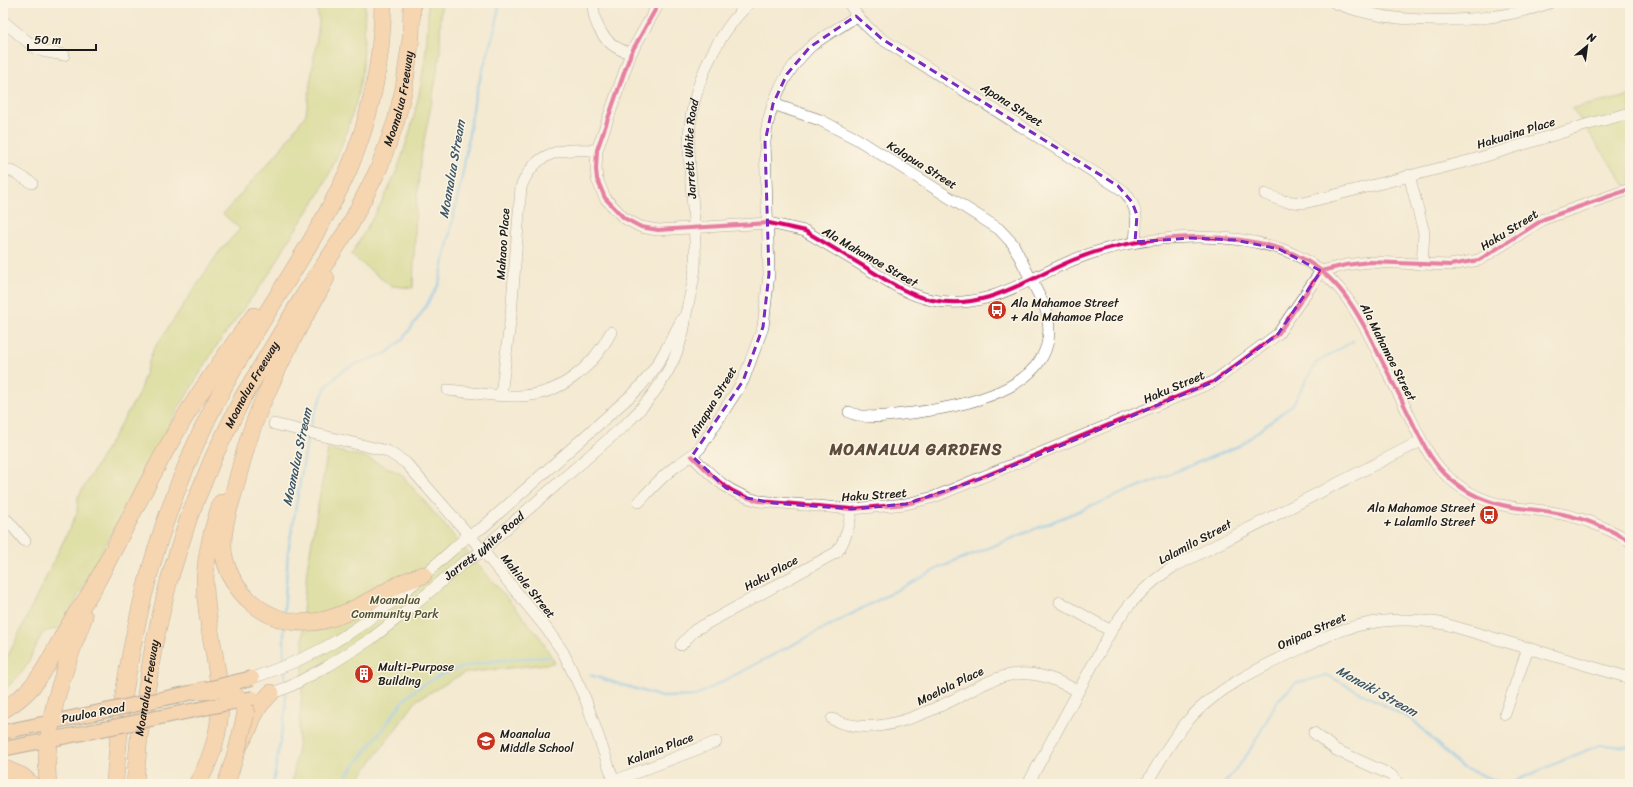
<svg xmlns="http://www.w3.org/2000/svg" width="1633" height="787" font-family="Sriracha,sans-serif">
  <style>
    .green { fill: #c6d374; stroke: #717848 }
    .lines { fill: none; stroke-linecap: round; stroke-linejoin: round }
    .stream { stroke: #74bfee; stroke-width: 2.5 }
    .minor-casing { stroke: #68645b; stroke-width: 12 }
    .major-casing { stroke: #68645b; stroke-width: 16 }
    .highway-casing { stroke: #68645b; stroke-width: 18 }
    .minor { stroke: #fff; stroke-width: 11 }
    .major { stroke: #f9bc89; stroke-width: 14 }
    .highway { stroke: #f9bc89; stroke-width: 17 }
    .major-bridge-casing { stroke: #68645b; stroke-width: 16; stroke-linecap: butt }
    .highway-bridge-casing { stroke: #68645b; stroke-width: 18; stroke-linecap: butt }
    .major-bridge { stroke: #f9bc89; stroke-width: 14 }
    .highway-bridge { stroke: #f9bc89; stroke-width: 17 }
    .cycleway-casing { stroke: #fcf5e5; stroke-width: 6 }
    .cycleway { stroke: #d6006c; stroke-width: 4 }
    .marked { fill: none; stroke: #7b2cbf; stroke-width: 3; stroke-dasharray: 8 5; stroke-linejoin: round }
    .labels { text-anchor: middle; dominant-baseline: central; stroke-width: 3; stroke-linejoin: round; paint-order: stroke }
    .street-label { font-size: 12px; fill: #1c1c1c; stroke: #fcf5e5 }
    .poi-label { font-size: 12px; fill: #1c1c1c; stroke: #fcf5e5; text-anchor: start }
    .park-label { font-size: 12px; fill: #4f5336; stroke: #fcf5e5 }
    .water-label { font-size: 13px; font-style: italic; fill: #3b5566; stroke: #fcf5e5 }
    .district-label { font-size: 16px; font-weight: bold; letter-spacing: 1px; fill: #5d4b3d; stroke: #fcf5e5 }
  </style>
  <rect width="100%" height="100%" fill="#fcf5e5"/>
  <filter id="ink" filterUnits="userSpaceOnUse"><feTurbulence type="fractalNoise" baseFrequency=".025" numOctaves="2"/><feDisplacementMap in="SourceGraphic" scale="8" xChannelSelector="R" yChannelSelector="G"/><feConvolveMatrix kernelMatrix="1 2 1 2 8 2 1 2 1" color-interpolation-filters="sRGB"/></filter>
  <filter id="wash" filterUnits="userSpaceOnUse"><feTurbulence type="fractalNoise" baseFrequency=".012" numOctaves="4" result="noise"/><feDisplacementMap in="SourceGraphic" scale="16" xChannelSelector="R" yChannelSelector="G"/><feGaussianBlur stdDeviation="0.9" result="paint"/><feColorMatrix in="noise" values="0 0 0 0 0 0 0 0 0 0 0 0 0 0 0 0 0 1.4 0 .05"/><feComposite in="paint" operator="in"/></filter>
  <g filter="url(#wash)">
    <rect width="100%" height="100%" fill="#f4ead1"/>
    <path class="green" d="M316,3H365L363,68L356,103L344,139L332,168L318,196L288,241L272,270L217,345L176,413L61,628L46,631L41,636L26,667L20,675L3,691V660L8,656L77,513L78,497L138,395L153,350L219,252L240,229L223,214L280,150L306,114L319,22Z
      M428,3H441L440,54L434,90L421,156L416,209L413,288L391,286L351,255C361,237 372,220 382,202C412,146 429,66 428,3Z
      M1630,96V192L1572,108Z
      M328,449L365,457L401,474L540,637L555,663L464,673L417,700L357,781L359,784H292L298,746L303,674V611L307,569Z"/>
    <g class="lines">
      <path class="stream" d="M310,429L313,416L326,387L341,372L353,365L387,353L403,339L421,314L439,284L462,177L475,97L497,21L499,3
        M284,613L288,552L308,436
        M284,626V663
        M285,670V685
        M590,675L662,697L695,696L939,568L1241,445L1293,404L1316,363L1353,341
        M273,784L286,707L285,692
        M340,784C355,765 370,745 385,726C392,716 399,705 407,697C446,662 498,659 548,657
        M1224,784L1249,752L1278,700L1296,683L1327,675L1414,721L1461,767L1505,784
        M1508,784L1599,745L1630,747"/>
    </g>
  </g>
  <g filter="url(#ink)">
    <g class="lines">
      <g class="minor-casing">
        <g id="minor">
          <path d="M593,3C593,27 607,48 631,53"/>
          <path d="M659,3L631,53L597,150L596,169L597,179L605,198L624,218L641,227L658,230L769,223L805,231C825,243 845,255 865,267C886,280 907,295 932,300C986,311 1025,280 1073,260C1132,236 1216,229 1278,248C1332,265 1355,305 1378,353C1388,373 1399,394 1409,415C1419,436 1429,458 1445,474C1460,489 1481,500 1502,505C1518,509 1535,509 1551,512C1578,516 1606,527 1630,541"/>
          <path d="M849,3C857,18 868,29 882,39L1124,191C1139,209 1137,220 1135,242"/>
          <path d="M1335,3C1395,27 1489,25 1549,3"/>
          <path d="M3,21L34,47L42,51L64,55"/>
          <path d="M773,104L820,120L857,139L999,229L1013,244L1045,307C1070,386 968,406 912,413C891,415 867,421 849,412"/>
          <path d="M3,169L14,172L32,183"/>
          <path d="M1409,175L1424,233L1422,264"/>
          <path d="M1265,194L1283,201L1304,203L1476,159L1589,124L1630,113"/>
          <path d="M448,390C471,392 495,397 518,396C560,396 593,367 611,332"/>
          <path d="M501,395L511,315L521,187C536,149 562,149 597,150"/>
          <path d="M274,424L387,451L406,463L483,551L546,628L563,652L585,698L615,784"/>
          <path d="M692,456C714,478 727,493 759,501L852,509L906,504L934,497L1213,382L1278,334L1321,271L1346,265L1369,262L1450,265L1479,260L1544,219L1630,189"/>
          <path d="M639,502C650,490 661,477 675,467C684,460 692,456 700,448L743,381L763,327L769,274L765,142C768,106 784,72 810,47C824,35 842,27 856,16"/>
          <path d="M3,518L8,521L25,541"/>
          <path d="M1060,602L1111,631"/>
          <path d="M681,645L695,630L837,552C847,538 849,525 852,509"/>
          <path d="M252,678C281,668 310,657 336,641C384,613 427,572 469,535L482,528L636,391C657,369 668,346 682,319"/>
          <path id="s1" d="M266,695L289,687L328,666L371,639L413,606L463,563L483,551L493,540L626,424C652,399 673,371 682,336C685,327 685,317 687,309C690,295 694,281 695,267C697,225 689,184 689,142C690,91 713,39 749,3"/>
          <path d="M1505,714L1528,648"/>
          <path d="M832,719C874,739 922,715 961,696C979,686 997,676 1017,674C1040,672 1059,681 1078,691"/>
          <path d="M1314,733L1336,750L1391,775L1399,784"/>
          <path d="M614,781L716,742"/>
          <path d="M1028,784L1111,631C1127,604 1147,584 1173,567L1421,441"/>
          <path d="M1146,784C1159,763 1170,741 1186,723C1220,682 1280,659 1327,636C1366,619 1404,616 1445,624L1630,678"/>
        </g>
      </g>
      <g class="major-casing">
        <path id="major" d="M3,732L100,712
          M3,749L98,730"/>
      </g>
      <g class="highway-casing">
        <g id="highway">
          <path d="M326,278C318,294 309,309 300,325C287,349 275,374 264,399C251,427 243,457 235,488C229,508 220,534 224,556C228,574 237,590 251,602C268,617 290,624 312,622C344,619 373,598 400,584C407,580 415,578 423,575"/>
          <path d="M3,710C42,687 48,660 70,624C78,610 89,597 96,583C122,535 145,486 172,439C196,396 225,356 254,316"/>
          <path d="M3,768L22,776L31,784"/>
          <path d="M48,784C42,726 64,670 84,617"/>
          <path d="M115,784C116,759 119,734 122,709C137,595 170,487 224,386C263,313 314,246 348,171C371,118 382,61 383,3"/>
          <path id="s2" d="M135,784L139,737L154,644L169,580L189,517L214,456L243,397L303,297L348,229L379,168L396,121L404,88L411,38L412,3"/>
          <path d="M197,784C211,761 220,732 220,705C220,680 214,654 210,630C208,615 205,599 205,584C205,556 212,530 221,503"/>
          <path d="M226,784L237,750L248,730L253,717L260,705L271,693"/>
        </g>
      </g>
      <use href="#minor" class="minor"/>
      <use href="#major" class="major"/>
      <use href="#highway" class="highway"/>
      <g class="major-bridge-casing">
        <path id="major-bridge" d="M100,712L199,691L252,678
          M98,730L253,698"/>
      </g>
      <g class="highway-bridge-casing">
        <path id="highway-bridge" d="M199,691L221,689L232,693L241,700L246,713L237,750"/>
      </g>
      <use href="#major-bridge" class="major-bridge"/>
      <use href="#highway-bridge" class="highway-bridge"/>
      <g class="cycleway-casing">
        <path id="cycleway" d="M659,3L631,53L597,150L596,169L597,179L605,198L624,218L641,227L658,230L769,223L805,231C825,243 845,255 865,267C886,280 907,295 932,300C986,311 1025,280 1073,260C1132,236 1216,229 1278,248C1332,265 1355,305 1378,353C1388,373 1399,394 1409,415C1419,436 1429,458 1445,474C1460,489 1481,500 1502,505C1518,509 1535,509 1551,512C1578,516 1606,527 1630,541
          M692,456C714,478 727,493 759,501L852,509L906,504L934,497L1213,382L1278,334L1321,271L1346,265L1369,262L1450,265L1479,260L1544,219L1630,189"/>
      </g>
      <use href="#cycleway" class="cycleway"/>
    </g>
  </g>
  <path d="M0 0H1633V787H0ZM856,16L882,39L1118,186L1132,202L1137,215L1135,242L1190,238L1235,240L1279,249L1321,271L1278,334L1213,382L986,477L906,504L852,509L773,503L747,498L726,488L692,456L743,381L763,327L769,274L765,142L773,104L787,74L810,47Z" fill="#f4ead1" fill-opacity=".55" fill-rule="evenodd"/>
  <path class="marked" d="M856,16L882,39L1118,186L1132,202L1137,215L1135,242L1190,238L1235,240L1279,249L1321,271L1278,334L1213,382L986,477L906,504L852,509L773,503L747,498L726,488L692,456L743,381L763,327L769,274L765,142L773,104L787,74L810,47Z"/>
  <defs>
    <g id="bus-disc" transform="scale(1)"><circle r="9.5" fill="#c8321e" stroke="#fcf5e5"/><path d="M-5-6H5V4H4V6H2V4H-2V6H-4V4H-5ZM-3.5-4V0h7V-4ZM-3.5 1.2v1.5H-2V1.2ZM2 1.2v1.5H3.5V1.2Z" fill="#fff"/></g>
    <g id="building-disc" transform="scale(1)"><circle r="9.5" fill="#c8321e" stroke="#fcf5e5"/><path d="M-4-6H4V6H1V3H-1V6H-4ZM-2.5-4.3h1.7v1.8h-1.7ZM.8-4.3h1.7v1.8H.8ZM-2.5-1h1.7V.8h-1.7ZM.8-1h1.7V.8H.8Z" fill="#fff"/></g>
    <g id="school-disc" transform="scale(1)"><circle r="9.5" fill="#c8321e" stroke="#fcf5e5"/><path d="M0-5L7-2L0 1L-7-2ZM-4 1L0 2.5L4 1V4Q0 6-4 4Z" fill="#fff"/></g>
  </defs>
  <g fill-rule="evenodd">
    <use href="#bus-disc" x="997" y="310"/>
    <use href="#bus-disc" x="1489" y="515"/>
    <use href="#building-disc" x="364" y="674"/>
    <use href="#school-disc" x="486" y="741"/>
  </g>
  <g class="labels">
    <g class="street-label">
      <text stroke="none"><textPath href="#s2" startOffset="744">Moanalua Freeway</textPath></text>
      <text transform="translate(1012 105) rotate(32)">Apona Street</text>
      <text transform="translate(1516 133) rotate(-17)">Hakuaina Place</text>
      <text stroke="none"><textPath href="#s1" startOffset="748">Jarrett White Road</textPath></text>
      <text transform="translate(922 165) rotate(32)">Kolopua Street</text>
      <text transform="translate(1509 230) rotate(-32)">Haku Street</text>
      <text transform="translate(503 244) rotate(-86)">Mahaoo Place</text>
      <text transform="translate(870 257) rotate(30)">Ala Mahamoe Street</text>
      <text transform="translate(1388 352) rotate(63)">Ala Mahamoe Street</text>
      <text stroke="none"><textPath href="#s2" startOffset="420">Moanalua Freeway</textPath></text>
      <text transform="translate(1174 387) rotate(-23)">Haku Street</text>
      <text transform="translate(713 402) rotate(-59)">Ainapua Street</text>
      <text transform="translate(874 495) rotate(-4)">Haku Street</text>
      <text transform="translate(1195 542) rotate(-28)">Lalamilo Street</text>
      <text stroke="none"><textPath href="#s1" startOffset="266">Jarrett White Road</textPath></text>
      <text transform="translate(771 573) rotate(-29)">Haku Place</text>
      <text transform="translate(528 586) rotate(51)">Mahiole Street</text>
      <text transform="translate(1312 631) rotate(-24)">Onipaa Street</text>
      <text transform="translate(950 686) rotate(-26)">Moelola Place</text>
      <text stroke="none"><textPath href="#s2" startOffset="97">Moanalua Freeway</textPath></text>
      <text transform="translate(93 713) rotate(-11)">Puuloa Road</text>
      <text transform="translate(660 749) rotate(-21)">Kalania Place</text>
    </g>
    <g class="poi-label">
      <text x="1011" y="303">Ala Mahamoe Street<tspan x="1011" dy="14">+ Ala Mahamoe Place</tspan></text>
      <text x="1475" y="508" text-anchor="end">Ala Mahamoe Street<tspan x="1475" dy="14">+ Lalamilo Street</tspan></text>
      <text x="378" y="667">Multi-Purpose<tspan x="378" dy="14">Building</tspan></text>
      <text x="500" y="734">Moanalua<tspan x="500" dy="14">Middle School</tspan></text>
    </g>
    <g class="park-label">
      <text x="395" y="600">Moanalua<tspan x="395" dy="14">Community Park</tspan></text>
    </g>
    <g class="water-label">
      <text transform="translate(452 169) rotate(-80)">Moanalua Stream</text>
      <text transform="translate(297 457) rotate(-78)">Moanalua Stream</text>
      <text transform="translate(1377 691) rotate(29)">Manaiki Stream</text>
    </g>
    <g class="district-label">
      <text x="916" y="449">MOANALUA GARDENS</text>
    </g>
  </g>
  <rect width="1633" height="787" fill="none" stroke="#fcf5e5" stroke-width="16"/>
  <g transform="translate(1587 46) rotate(29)" stroke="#fcf5e5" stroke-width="3" paint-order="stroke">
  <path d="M0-3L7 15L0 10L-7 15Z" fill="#1c1c1c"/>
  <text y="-6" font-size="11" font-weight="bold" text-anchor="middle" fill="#1c1c1c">N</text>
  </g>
  <path d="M28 44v6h68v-6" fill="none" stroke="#1c1c1c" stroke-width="2"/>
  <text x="34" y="44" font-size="12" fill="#1c1c1c" stroke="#fcf5e5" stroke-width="3" paint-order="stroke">50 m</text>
</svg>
